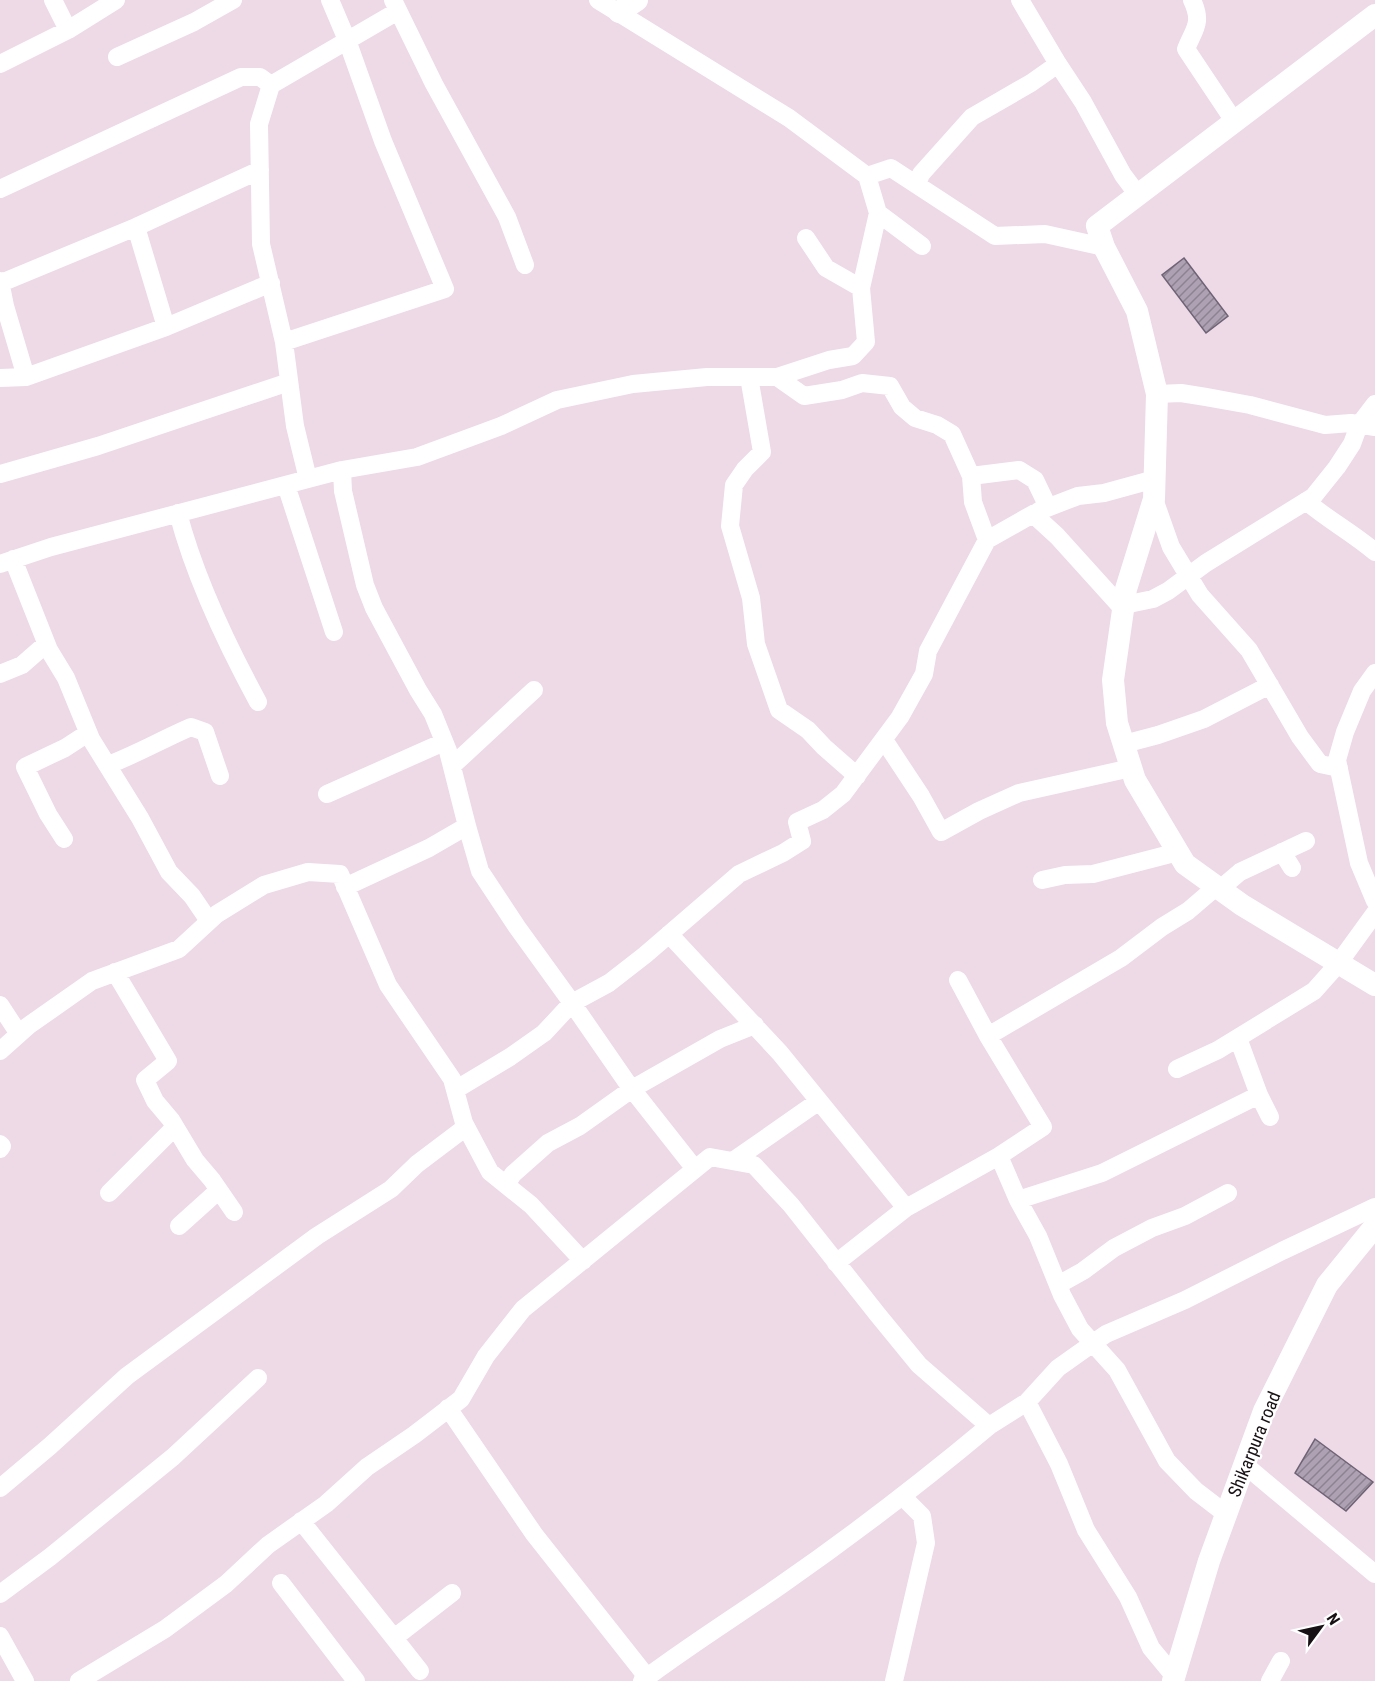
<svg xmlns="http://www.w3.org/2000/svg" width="1375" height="1681" font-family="'Roboto Condensed',sans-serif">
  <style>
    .building { fill: url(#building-hatch); stroke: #6e6374; stroke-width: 1.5 }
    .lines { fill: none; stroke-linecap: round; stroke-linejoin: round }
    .minor { stroke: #fff; stroke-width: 18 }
    .tertiary { stroke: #fff; stroke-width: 22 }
    .labels { text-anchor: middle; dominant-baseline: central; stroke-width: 4.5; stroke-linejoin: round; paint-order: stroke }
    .street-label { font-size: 18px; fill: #171014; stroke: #fff }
  </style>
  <defs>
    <pattern id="building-hatch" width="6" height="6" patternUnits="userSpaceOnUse" patternTransform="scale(1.5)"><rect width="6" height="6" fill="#ada1b3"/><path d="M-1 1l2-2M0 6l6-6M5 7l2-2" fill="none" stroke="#8c8290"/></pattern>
  </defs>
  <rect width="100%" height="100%" fill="#eed9e6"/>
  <path class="building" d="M1184,258L1228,316L1206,333L1162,275Z
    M1315,1439L1373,1482L1346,1511L1295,1473Z"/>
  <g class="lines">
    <path class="minor" d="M53,0L68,30
      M330,0L347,40L383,141L445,289L284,342L261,244L259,124L271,85L398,11
      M393,0L434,84L507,217L525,265
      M598,0L789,118L867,176L891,168L995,236L1045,234L1104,247
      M1020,0L1058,64L1083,102L1123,175L1138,195
      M1192,0C1203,23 1194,29 1186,49L1234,121
      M117,57L194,22L233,0
      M0,64L68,30L116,0
      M867,176L878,213L922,246
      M917,185L921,174L972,117L1031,83L1058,64
      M0,189L241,77H260L271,85
      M136,227L166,327
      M806,238L826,268L861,288
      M0,281L5,306L26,377
      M1,283L136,227L260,170
      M284,342L295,426L308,479
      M749,377L762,452L745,469L734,485L730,526L751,598L756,644L779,710L808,730L824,747L857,776
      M777,377L804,396L842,390L862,383L890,386L902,407L915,418L937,425L952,434L971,476L1019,470L1035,480L1048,507
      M0,378L26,377L166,327L271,283
      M1157,394L1181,393L1206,397L1250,405L1325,425L1351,423L1375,427
      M342,470L417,457L501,426L557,400L633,384L707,377H777L829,360L853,356L866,342L861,288L878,213
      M0,474L98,446L289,382
      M971,476L973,502L987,540
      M286,485L334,632
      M1154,499L1171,547L1200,595L1249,650L1300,737L1320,764L1339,768
      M1306,501C1328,520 1353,533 1375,552
      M1039,511L1078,496L1104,493L1155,479
      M178,513C195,578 226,643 258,702
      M13,559L49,650L66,678L91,739L140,818L169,872L192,896L209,921
      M0,564L51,547L342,470L343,491L365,585L374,608L418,690L433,714L448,751L467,826L480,871L517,927L572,1003L628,1084L695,1169
      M1124,605L1153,599L1168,591L1206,563L1313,497L1337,467L1352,444L1359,425L1375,404
      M1375,673L1362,691L1345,732L1337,760L1359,863L1375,901
      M0,674L22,665L46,644
      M884,740L921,796L941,832L979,811L1019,793L1131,768
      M1124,744L1158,735L1204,719L1270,685
      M108,765C137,754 163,739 191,727L205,732L220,776
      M452,766L534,690
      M327,794L444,742
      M64,839L48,814L25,767L65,748L88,733
      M1282,852L1292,868
      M1042,880L1065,875L1093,874L1178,852
      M345,887L429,848L467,826
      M1220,889L1240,872L1306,841
      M669,934L780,1053L906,1208L836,1263
      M115,972L168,1061L145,1080L155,1101L171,1120L195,1160L212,1180L234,1212
      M0,1005L19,1034
      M988,1036L1121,958L1162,927L1188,911L1216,887
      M1238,1038L1259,1095L1270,1117
      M0,1051L28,1026L92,981L179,949L217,914L264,885L308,872L340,874L388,985L452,1079L464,1123L490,1172L531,1205L583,1261
      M1177,1069L1218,1050L1314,991L1338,964L1375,913
      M455,1090L510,1057L544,1033L572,1003L609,983L645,955L739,874L783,853L802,841L797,822L823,810L843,794L900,717L924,674L928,651L987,540L1033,514L1057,536L1123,609
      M0,1144L2,1146L0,1149
      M999,1156L1018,1200L1102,1173L1259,1095
      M733,1161L819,1101
      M506,1185L513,1174L548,1143L580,1126L632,1089L720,1039L755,1025
      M109,1193L175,1127
      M1018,1200L1038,1236L1062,1295L1080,1329L1117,1370L1167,1461L1196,1491L1226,1514
      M906,1208L999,1156L1043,1127L988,1036L958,980
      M179,1226L219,1190
      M1058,1285L1083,1271L1114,1248L1152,1228L1185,1216L1228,1193
      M448,1408L534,1534L647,1677
      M1245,1465L1375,1574
      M0,1488L50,1446L127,1376L317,1236L391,1189L417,1164L466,1127
      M301,1521L394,1638L452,1593
      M281,1583L356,1681
      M0,1594L50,1557L173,1457L258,1378
      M0,1636L25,1681
      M394,1638L420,1671
      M1175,1677L1151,1648L1128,1597L1086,1530L1059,1464L1027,1402L1058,1368L1106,1334L1185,1300L1282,1251L1375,1207
      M79,1681L165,1629L226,1584L268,1545L326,1504L367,1467L414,1435L461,1399L486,1356L523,1309L710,1157L754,1165L791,1205L878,1315L919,1365L989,1426L1027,1402
      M642,1681C687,1647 735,1617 781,1585C853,1535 922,1482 989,1426
      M894,1681L926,1543L922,1516L902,1496
      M1270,1681L1281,1661"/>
    <path class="tertiary" d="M619,12L637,0
      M1375,15L1097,226L1104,247L1137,311L1157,394L1154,499L1126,589L1113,680L1117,723L1135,780L1185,864L1242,905L1375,985
      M1173,1681L1209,1561L1264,1411L1327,1285L1375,1226"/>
  </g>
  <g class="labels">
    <g class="street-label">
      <text transform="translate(1254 1444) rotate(-68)">Shikarpura road</text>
    </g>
  </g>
  <g transform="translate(1321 1627) rotate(57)" stroke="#ffffff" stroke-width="4.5" paint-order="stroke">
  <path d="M0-4.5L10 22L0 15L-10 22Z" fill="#171014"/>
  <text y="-9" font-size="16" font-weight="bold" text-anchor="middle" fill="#171014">N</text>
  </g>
</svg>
